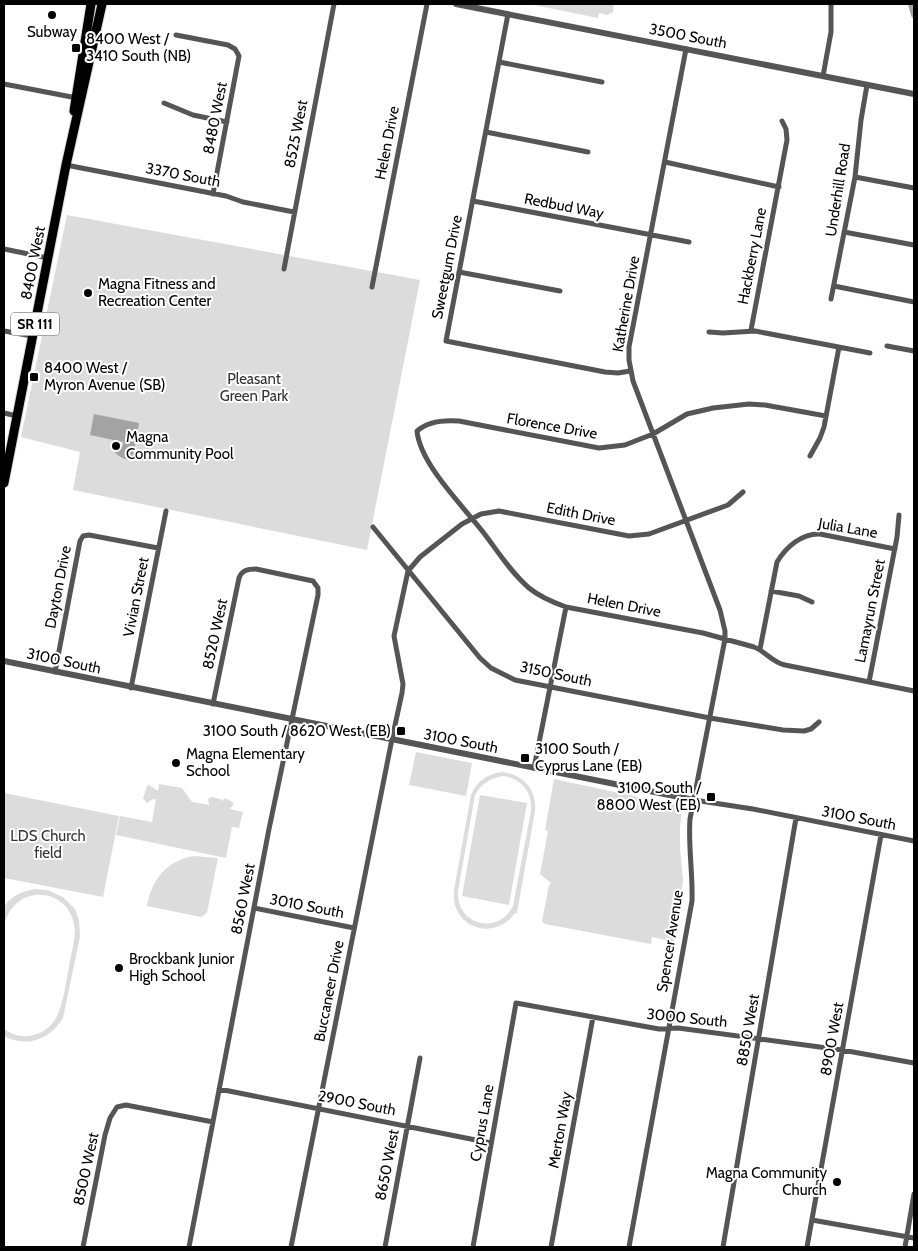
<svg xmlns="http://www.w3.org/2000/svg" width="918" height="1251" font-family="Cabin,sans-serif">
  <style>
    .green { fill: #dcdcdc; fill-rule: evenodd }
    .water { fill: #a3a3a3 }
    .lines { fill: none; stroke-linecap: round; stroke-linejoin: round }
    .canal { stroke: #a3a3a3; stroke-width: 6 }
    .primary-casing { stroke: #dbdbdb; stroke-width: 11 }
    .minor { stroke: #555; stroke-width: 5 }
    .tertiary { stroke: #555; stroke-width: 6 }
    .primary { stroke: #000; stroke-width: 9 }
    .poi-dot { fill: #000; stroke: #fff; stroke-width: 2 }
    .labels { text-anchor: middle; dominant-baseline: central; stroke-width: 4; stroke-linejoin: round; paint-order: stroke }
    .shield { fill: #fff; stroke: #4c4c4c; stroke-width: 1 }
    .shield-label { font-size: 14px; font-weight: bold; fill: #000 }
    .poi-label { font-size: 15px; fill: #000; stroke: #fff; text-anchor: start }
    .street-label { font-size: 15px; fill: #000; stroke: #fff }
    .park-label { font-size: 15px; fill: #333; stroke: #fff }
  </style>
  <rect width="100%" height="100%" fill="#fff"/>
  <path class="green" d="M529,4H614L613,12L607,15L599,13L598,18Z
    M67,215L420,280L367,550L73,490L80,452L21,437Z
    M416,752L472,763L466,796L409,785Z
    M503,772C524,775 537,790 535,811L517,913H515C493,943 450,927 454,890L471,795C477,781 488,773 503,772ZM503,776C521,778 533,792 531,811L513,906C498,936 456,925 458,891L475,795C481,784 490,778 503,776Z
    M554,779L681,806L682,809L680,827V848L683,880L679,915L672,948L665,947L666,940L652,937L651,944L545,924L542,921L549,885L551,883L540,874L548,831L545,830Z
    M159,784L182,788L192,802L209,805L208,799L212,797L220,799L222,801L225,798L234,803L230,809L243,812L239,828L232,827L226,858L116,835L120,816L152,822L156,799L151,800L147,803L143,798L147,786L149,785L158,791Z
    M4,793L119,816L103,897L4,878Z
    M480,795L527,803L509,905L462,896Z
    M194,856L218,858L207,913L201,917L147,906C152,879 166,861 194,856Z
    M35,889L47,890L63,897L75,909L79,920L80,937L63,1018C50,1040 26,1048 4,1036V1029C13,1035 22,1038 33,1035C62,1029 63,996 68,972C70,959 74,945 75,931C72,885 13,882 4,926C4,921 2,914 4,909C7,897 24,891 35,889Z"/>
  <path class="water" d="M94,414L139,423L135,446L140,456C130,462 121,460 114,451L123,445V442L90,435Z"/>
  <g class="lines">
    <path class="canal" d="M911,4L914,15"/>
    <g class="primary-casing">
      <path id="primary" d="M74,111L91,4
        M4,483L66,165L102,4"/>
    </g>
    <path class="minor" d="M508,14L446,341L605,372L618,373L630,371
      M176,35L228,45L235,49L239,56L213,194
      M499,62L602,82
      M823,76L831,32V4
      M4,84L77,98
      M164,103L193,115L227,122
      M486,132L588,152
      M665,162L779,187
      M66,165L226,196L243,202L294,212
      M855,177L914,188
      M473,201L689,242
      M844,232L914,245
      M4,249L48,258
      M284,269L334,4
      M459,272L560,291
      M834,286L914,302
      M372,287L427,4
      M831,299L855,177L861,120L867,85
      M751,330L787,140L786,129L782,121
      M4,331L32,336
      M709,332L723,333L755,331L870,353
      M887,346L914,351
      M4,413L17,416
      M826,416L765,405L749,404L713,408L687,414L653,434L625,445L599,448L459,421C445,420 428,421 417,431C420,464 463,506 483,532C497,550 511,573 529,588C540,597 552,602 566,607L703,633L754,647C765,651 772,662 785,665L914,691
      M810,456L820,438L824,427L839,347
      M373,527L480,658L491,668L515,680L710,718L783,730L804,731L811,729L819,722
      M771,591L799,596L812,602
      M760,649L777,562C786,547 802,533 820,534L895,549
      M55,672L80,541L83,536L89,535L158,548
      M869,682L897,537L899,515
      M131,688L166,511
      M534,768L566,607
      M694,800L753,809L914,841
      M254,908L354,928
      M219,1089L491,1143
      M812,1220L914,1238
      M83,1247L105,1135L110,1118L117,1107L126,1105L213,1122
      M189,1247L269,829L318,595V588L313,581L256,569C248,569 242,570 239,578L213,704
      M291,1247L392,739L402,693L403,684L394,636L408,571L420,557L462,524L481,514L499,511L629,536L649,534L728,505L743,492
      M385,1247L420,1058
      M473,1247L516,1003L659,1029L678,1028L842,1050L914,1063
      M551,1247L593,1017
      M629,1247L692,901C693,873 688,846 690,819L725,639V631L720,610L633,381L629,360V347L686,49
      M723,1247L796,818
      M807,1247L881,835
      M905,1247L914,1194"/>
    <path class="tertiary" d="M456,4L914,94
      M4,661L694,800"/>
    <use href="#primary" class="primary"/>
  </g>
  <g class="poi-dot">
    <circle cx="52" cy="15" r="5"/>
    <rect x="71" y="43" width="10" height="10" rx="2.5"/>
    <circle cx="88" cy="293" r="5"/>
    <rect x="29" y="372" width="10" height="10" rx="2.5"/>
    <circle cx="116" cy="446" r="5"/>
    <rect x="396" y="726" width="10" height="10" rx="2.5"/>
    <rect x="520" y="753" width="10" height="10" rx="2.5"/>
    <circle cx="176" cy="763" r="5"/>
    <rect x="706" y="792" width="10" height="10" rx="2.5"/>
    <circle cx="119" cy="968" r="5"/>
    <circle cx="837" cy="1182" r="5"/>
  </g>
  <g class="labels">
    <rect class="shield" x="11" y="312.5" width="48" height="23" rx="4"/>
    <g class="shield-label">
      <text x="35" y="324">SR 111</text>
    </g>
    <g class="poi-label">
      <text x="52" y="32" text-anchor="middle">Subway</text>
      <text x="86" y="39">8400 West /<tspan x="86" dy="17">3410 South (NB)</tspan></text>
      <text x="98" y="284">Magna Fitness and<tspan x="98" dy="17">Recreation Center</tspan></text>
      <text x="44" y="368">8400 West /<tspan x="44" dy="17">Myron Avenue (SB)</tspan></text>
      <text x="126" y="437">Magna<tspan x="126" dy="17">Community Pool</tspan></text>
      <text x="391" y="731" text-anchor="end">3100 South / 8620 West (EB)</text>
      <text x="535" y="749">3100 South /<tspan x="535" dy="17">Cyprus Lane (EB)</tspan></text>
      <text x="186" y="754">Magna Elementary<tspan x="186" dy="17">School</tspan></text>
      <text x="701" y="788" text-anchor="end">3100 South /<tspan x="701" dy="17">8800 West (EB)</tspan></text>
      <text x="129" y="959">Brockbank Junior<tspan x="129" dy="17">High School</tspan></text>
      <text x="827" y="1173" text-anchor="end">Magna Community<tspan x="827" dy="17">Church</tspan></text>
    </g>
    <g class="street-label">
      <text transform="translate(688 36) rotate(11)">3500 South</text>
      <text transform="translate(215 118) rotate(-79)">8480 West</text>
      <text transform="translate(296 134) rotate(-79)">8525 West</text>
      <text transform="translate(387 143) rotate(-79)">Helen Drive</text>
      <text transform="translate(183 175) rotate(11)">3370 South</text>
      <text transform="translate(838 190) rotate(-81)">Underhill Road</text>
      <text transform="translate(564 206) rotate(11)">Redbud Way</text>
      <text transform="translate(752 256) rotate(-79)">Hackberry Lane</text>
      <text transform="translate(33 263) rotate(-79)">8400 West</text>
      <text transform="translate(447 267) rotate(-79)">Sweetgum Drive</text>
      <text transform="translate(626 304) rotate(-80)">Katherine Drive</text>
      <text transform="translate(552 426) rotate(10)">Florence Drive</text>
      <text transform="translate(581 514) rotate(11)">Edith Drive</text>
      <text transform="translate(848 528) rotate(10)">Julia Lane</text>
      <text transform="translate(58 587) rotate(-79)">Dayton Drive</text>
      <text transform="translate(136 597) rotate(-79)">Vivian Street</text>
      <text transform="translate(624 605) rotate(11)">Helen Drive</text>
      <text transform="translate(870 611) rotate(-79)">Lamayrun Street</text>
      <text transform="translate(215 634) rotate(-78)">8520 West</text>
      <text transform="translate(64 661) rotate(12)">3100 South</text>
      <text transform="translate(556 674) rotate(12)">3150 South</text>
      <text transform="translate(461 741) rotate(11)">3100 South</text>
      <text transform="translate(859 818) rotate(11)">3100 South</text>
      <text transform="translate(243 899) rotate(-79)">8560 West</text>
      <text transform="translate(307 906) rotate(11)">3010 South</text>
      <text transform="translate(670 941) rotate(-81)">Spencer Avenue</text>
      <text transform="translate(329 991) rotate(-79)">Buccaneer Drive</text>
      <text transform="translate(687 1018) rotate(6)">3000 South</text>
      <text transform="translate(748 1030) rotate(-80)">8850 West</text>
      <text transform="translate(832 1039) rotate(-80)">8900 West</text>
      <text transform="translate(357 1103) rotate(11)">2900 South</text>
      <text transform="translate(482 1123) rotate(-80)">Cyprus Lane</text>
      <text transform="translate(560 1130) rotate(-80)">Merton Way</text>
      <text transform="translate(387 1165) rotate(-79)">8650 West</text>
      <text transform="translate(86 1169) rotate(-78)">8500 West</text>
    </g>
    <g class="park-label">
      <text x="254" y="379">Pleasant<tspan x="254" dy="17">Green Park</tspan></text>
      <text x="48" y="836">LDS Church<tspan x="48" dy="17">field</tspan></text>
    </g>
  </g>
  <rect width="918" height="1251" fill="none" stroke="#000000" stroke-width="10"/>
</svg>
